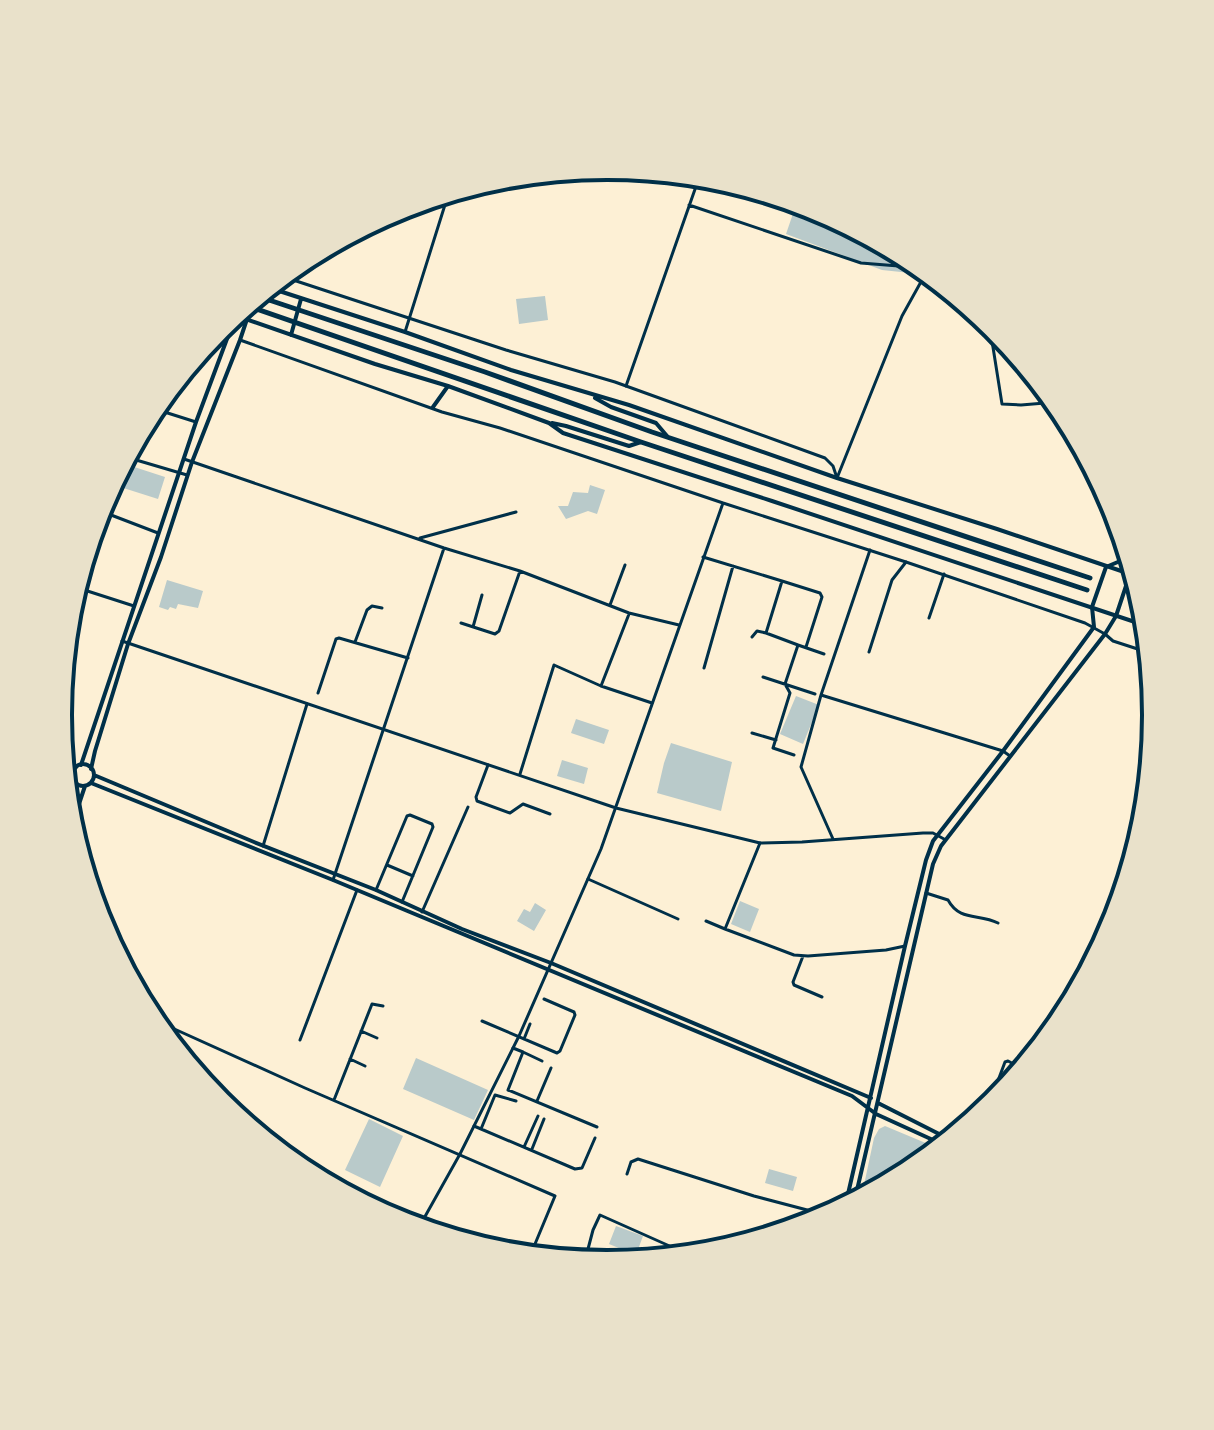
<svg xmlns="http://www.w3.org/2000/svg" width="1214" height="1430" font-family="'Open Sans',sans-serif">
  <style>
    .green { fill: #b9caca }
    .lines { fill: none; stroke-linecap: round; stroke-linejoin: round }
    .minor { stroke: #003049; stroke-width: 3 }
    .tertiary { stroke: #003049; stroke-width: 3 }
    .secondary { stroke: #003049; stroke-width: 4 }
    .primary { stroke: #003049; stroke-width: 4 }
    .trunk { stroke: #003049; stroke-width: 5 }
    .rim { fill: none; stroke: #003049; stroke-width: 4 }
  </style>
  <rect width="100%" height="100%" fill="#fdf0d5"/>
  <path class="green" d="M797,202L818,208L912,259L924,268L920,274L882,270L786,234Z
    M545,296L548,320L519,324L516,299Z
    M122,463L165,477L158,499L114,485Z
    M590,485L605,490L597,514L588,511L566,519L558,506H568L573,492L588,493Z
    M167,580L203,591L198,608L178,604L176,609L170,607L168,610L159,607Z
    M796,696L819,705L803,744L780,734Z
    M576,719L609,730L604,744L571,733Z
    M671,743L732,762L721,811L657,793L664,763Z
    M562,760L588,768L584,784L557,776Z
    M740,901L759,909L750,932L731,924Z
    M535,903L546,910L534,931L517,921L524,909L530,912Z
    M416,1058L488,1090L474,1120L403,1089Z
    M369,1119L403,1136L380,1187L345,1170Z
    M885,1126L940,1149L912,1172L861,1199L874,1138L879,1129Z
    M769,1169L797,1177L793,1191L765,1183Z
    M616,1226L643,1236L636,1255L609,1244Z"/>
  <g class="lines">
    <path class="minor" d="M689,205L861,263L911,267L920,265
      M405,332L449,192
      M626,386L700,175
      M155,409L196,422
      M126,457L187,475
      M184,459L444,548L520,571L629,613L679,625
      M98,510L158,533
      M420,538L516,512
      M88,543L97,546
      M870,550L821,695L1003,751L1010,756
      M703,557L782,581L766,633L798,645L785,684L790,693L773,748L794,755
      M782,581L820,593L822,597L806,647
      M75,587L134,606
      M610,605L625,565
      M929,618L944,574
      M461,623L495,634L499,631L520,571
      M473,627L482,595
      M752,637L757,631L766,633
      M355,642L367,610L372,606L382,608
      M798,645L824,654
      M869,652L892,580L906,562
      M704,668L733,566
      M763,677L815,694
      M601,686L629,614
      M318,693L336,639L339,638L408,658
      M821,695L801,767L833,839
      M752,733L776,740
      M488,765L476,797L477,801L510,813L523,804L550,814
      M520,774L554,665L601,686L652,703
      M760,843L725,929L794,955L808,956L886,950L905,946
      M263,846L307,704
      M387,865L413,876
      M588,879L678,919
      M333,880L444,548
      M376,890L407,816L410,815L432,824L433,827L402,902
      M926,893L948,900C960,922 979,913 998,923
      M422,912L468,807
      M706,921L725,929
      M803,956L793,982L794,985L822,997
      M150,1018L305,1088L555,1196L530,1256
      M482,1021L557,1053L560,1051L575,1015L574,1012L544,999
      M361,1031L377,1038
      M524,1039L530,1024
      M300,1040L357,890
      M513,1048L523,1052L508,1090L597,1127
      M523,1052L542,1061
      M350,1059L365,1066
      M334,1100L372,1004L383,1006
      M537,1101L551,1068
      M987,1110L1005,1062L1008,1061L1023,1069
      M474,1126L575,1169L582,1168L595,1138
      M481,1129L495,1095L516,1101
      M524,1147L538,1116
      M532,1149L544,1119
      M627,1174L631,1162L638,1159L754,1196L830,1216
      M619,1263L588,1249L593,1230L600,1215L692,1256"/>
    <path class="tertiary" d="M281,276L506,350L615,382L825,458L833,466L837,478
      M989,322L1002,404L1021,405L1057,402
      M240,340L442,412L500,428L723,503L906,562L1085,623L1105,634L1113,641L1150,653
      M837,478L902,316L927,271
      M122,641L616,808L760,843L802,842L923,833H933L944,839
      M63,762L76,768
      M63,770L73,776
      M418,1229L460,1154L519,1036L601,849L723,503"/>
    <path class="secondary" d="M222,324L223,343
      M72 775a11 11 0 1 1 22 0a11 11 0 1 1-22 0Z
      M81,765L196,422L237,312
      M91,769L95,751L128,644L161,557L192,462L240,340L254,298
      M94,775L254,842L376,890L462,929L551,963L871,1098
      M91,783L333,880L852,1096L876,1114L944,1145
      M67,809L76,783
      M71,828L85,786
      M878,1103L951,1140
      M845,1207L905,946L926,860L933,841L1003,751L1094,627L1092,607L1106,567L1125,559L1130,574L1116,616L1105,634L941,846L933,864L854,1203"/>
    <path class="primary" d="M267,287L405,332L511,370L629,405L837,478L997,529L1136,576
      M234,315L375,364L448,386L549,423L563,433L772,501L1147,626
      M291,335L301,299
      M595,398L611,407L656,423L667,436
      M433,407L448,386
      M552,423L566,426L629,446L641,442"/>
    <path class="trunk" d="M257,296L485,372L652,432L1090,578
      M245,305L641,442L1087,590
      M1135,593L1142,595
      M1132,605L1146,609"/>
  </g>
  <path d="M0 0H1214V1430H0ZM72 715a535 535 0 1 1 1070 0a535 535 0 1 1-1070 0Z" fill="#e9e1ca" fill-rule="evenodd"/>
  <path class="rim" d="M72 715a535 535 0 1 1 1070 0a535 535 0 1 1-1070 0Z"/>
</svg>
